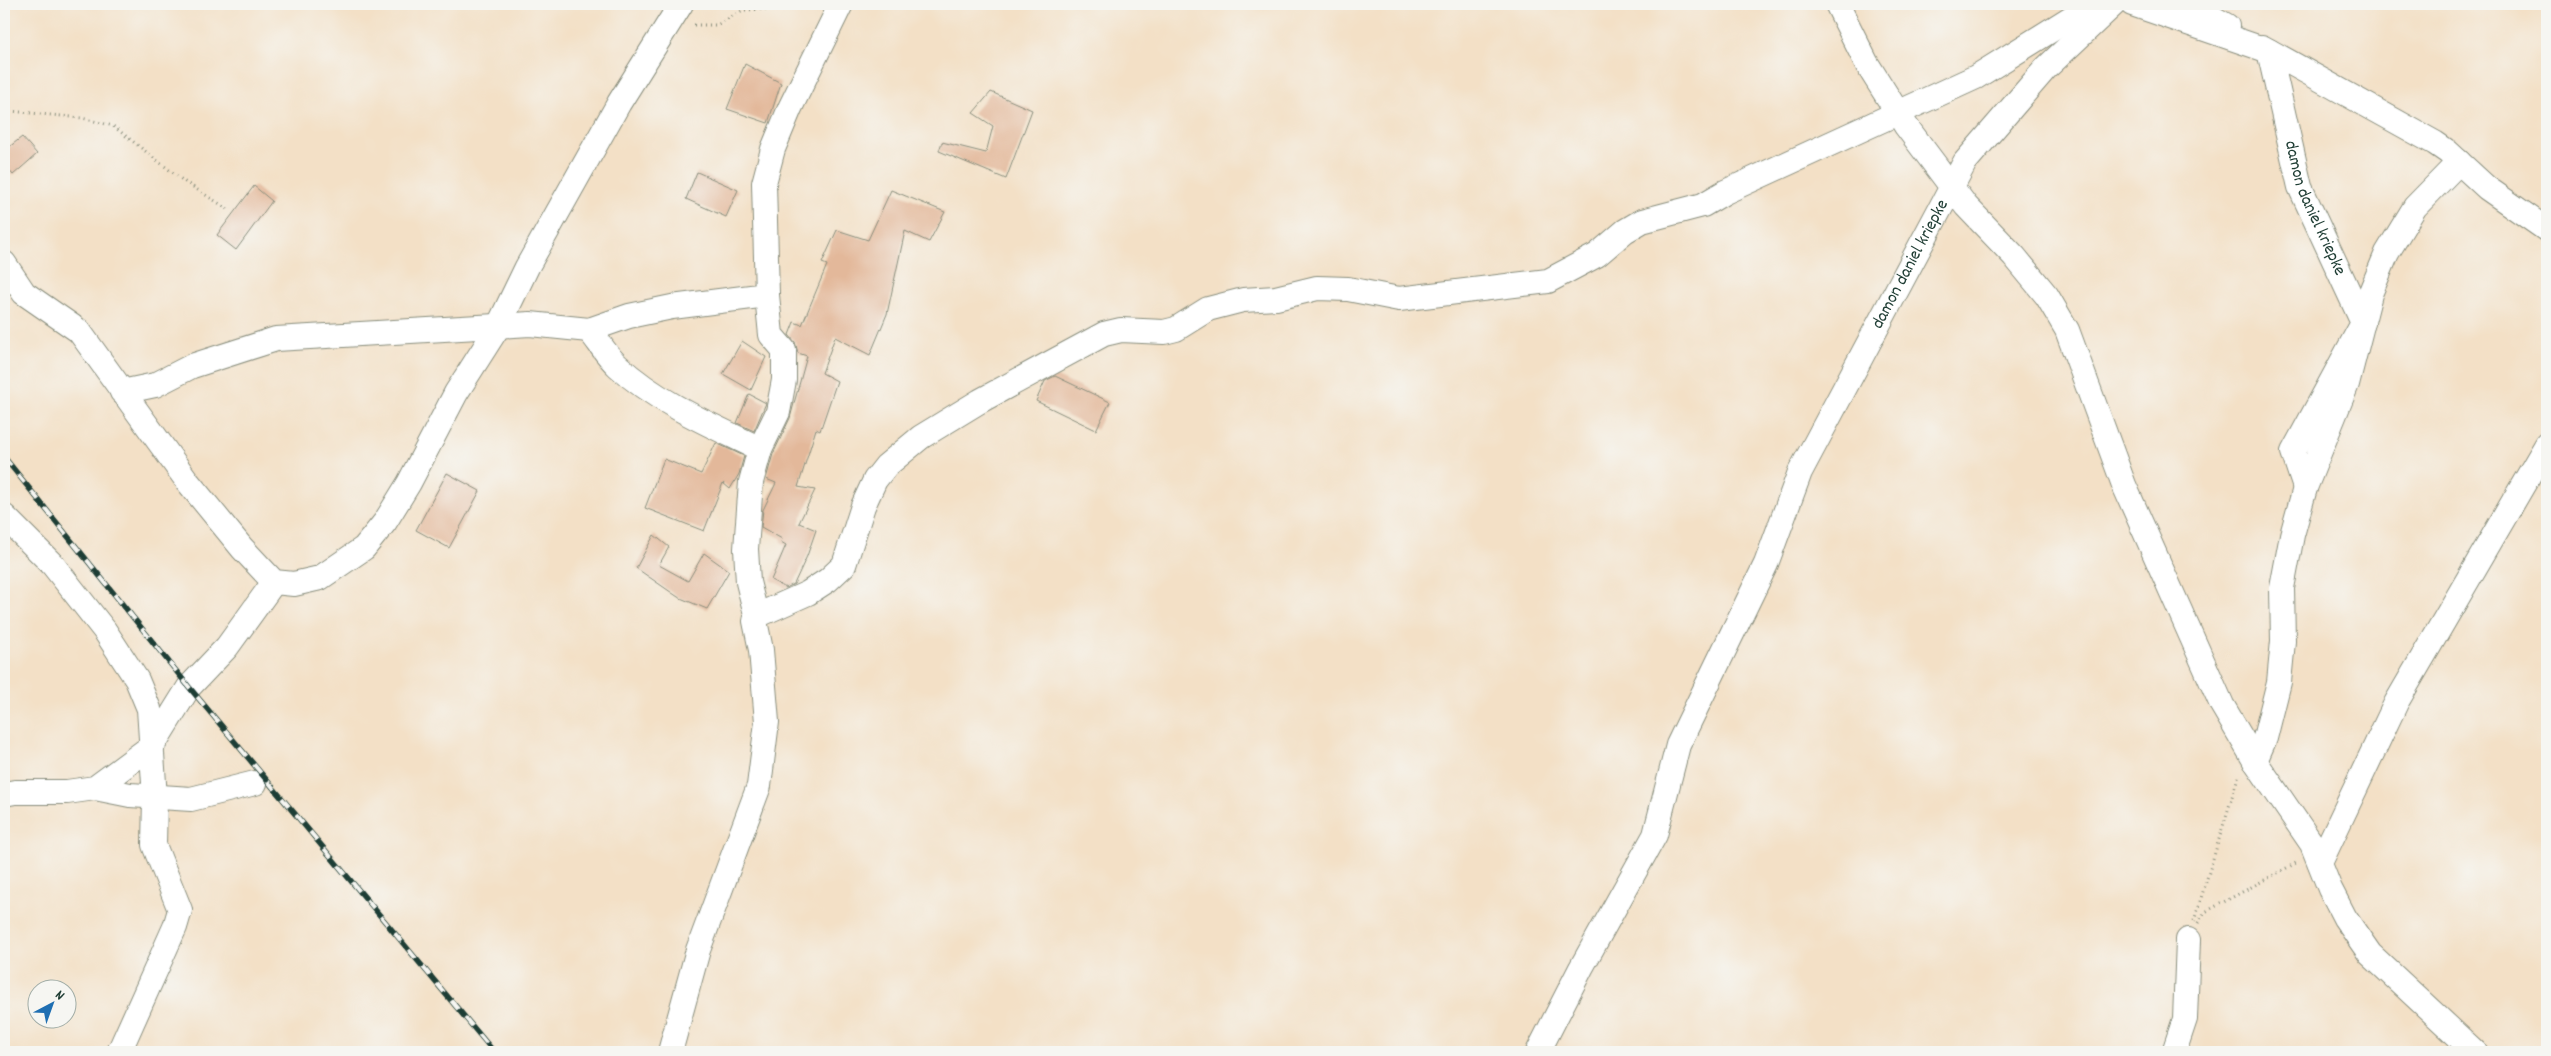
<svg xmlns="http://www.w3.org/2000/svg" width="2551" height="1056" font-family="Dekko,sans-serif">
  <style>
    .building { fill: #e3b89a }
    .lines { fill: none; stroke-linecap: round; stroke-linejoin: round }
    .minor-casing { stroke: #898e7d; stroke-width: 26 }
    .path { stroke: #898e7d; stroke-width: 3; stroke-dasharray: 1 4; stroke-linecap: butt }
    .minor { stroke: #fff; stroke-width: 24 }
    .rail-casing { stroke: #1f3d34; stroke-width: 5.5 }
    .rail { stroke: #f6f6f2; stroke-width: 4; stroke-dasharray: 11; stroke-linecap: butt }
    .labels { text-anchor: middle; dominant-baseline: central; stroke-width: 5; stroke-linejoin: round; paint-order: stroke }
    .street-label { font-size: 18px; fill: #1f3d34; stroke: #f6f6f2 }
  </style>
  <rect width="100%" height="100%" fill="#f6f6f2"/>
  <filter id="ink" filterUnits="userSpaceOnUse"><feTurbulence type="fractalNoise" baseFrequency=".02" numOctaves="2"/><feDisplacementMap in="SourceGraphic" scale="10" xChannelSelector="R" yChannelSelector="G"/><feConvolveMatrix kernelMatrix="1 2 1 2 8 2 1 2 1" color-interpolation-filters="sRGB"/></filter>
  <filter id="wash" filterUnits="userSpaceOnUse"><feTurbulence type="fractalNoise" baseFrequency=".0096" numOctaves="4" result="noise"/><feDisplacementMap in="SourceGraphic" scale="20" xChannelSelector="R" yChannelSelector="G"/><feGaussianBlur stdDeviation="1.12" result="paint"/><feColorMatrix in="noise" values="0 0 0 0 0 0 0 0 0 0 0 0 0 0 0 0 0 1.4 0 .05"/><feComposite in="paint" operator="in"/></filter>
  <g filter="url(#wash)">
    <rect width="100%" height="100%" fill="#f3e0c6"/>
    <g id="blocks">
      <path class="building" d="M745,64L781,83L768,123L727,109Z
        M991,92L1032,110L1006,179L939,151L942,142L986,153L993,126L973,113Z
        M22,137L37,154L13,175L4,164V151Z
        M697,172L738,190L726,217L686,199Z
        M254,186L272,201L236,250L217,235Z
        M891,190L945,212L929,242L905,231L887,314L870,355L835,337L822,373L837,381L820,431L816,429L798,487L815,490L799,523L816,530L807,556L794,584L786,588L771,580L786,545L781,542L782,539L761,527L763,510L776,483L766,479L773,454L790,418L807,356L798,353L795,342L789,335L794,322L802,325L827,265L822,263L837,230L868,240Z
        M742,341L766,357L751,390L723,374Z
        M1055,376L1110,402L1096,430L1036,401L1045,381Z
        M749,394L766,403L754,431L737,423Z
        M716,443L744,456L739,474L730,489L723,483L704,531L645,508L664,459L701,474Z
        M447,473L480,491L449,548L416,530Z
        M654,535L669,547L659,565L688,581L704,553L729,571L707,609L678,597L636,568Z"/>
    </g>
  </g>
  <g filter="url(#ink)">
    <use href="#blocks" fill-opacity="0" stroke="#898e7d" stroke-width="1"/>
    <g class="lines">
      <g class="minor-casing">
        <g id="minor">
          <path d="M1837,4L1867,64L1906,126L1966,206L2014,256L2047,296L2067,330L2124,485L2222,705L2255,761L2312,844L2330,889L2345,918L2370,954L2475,1052"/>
          <path id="s1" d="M2132,4L2269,51L2300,187L2363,323L2293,452L2305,488"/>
          <path d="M2189,4L2227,26"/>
          <path d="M2262,47L2435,143L2448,152L2487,188L2547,230"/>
          <path d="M4,263L24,293L79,331L188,482L242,548L274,582L294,584L320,578L364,548L385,522L409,483L456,393L498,327L527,267L619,103L681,4"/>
          <path d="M589,330C599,342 607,356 618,366C658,403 713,426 760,449"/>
          <path d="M122,392L155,385L192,366L276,339L530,324L589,330L629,316L672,307L767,295"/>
          <path d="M4,516L53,565L105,631L137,680L149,709L155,798L154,845L180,910L175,927L119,1052"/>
          <path d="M757,618L748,582L746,549L751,482L760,449L778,412L784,380V350L771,335L767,295L764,183L773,149L790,108L841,4"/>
          <path d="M2255,761L2265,738L2279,682L2283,641L2282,588L2292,535L2305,488L2347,384L2370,294L2387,253L2415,207L2459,162"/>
          <path d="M95,788L130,795L191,799L255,783"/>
          <path d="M4,794L15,792H67L95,788L153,745L189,687L227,647L274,582"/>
          <path d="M2320,863L2396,703L2547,444"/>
          <path d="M670,1052L698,950L759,786L767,722L761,650L755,621L761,614L808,593L828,580L844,565L863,506L875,480L886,466L921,437L980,401L1104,334L1121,330L1164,332L1176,329L1208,309L1243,300L1276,298L1317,288L1348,289L1399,299L1548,281L1597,255L1625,231L1642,221L1703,205L1725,192L1976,77L2093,4"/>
          <path id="s2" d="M1538,1052L1581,968L1655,835L1678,745L1766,564L1800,472L1965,162L2046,68L2114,4"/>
          <path d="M2174,1052L2185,1019L2188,940"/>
        </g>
      </g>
      <path class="path" d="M694,25H717L743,10L817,7
        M10,111L82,118L113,126L185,182L228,209
        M2194,921L2239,774
        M2198,923L2205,912L2296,863"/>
      <use href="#minor" class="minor"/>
      <g class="rail-casing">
        <path id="rail" d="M4,457L189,687L494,1052"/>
      </g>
      <use href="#rail" class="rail"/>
    </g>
  </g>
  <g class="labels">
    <g class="street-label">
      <text stroke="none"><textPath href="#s1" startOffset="309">damon daniel kriepke</textPath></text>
      <text stroke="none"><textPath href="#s2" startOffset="874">damon daniel kriepke</textPath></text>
    </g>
  </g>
  <rect width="2551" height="1056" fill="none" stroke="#f6f6f2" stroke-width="20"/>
  <g transform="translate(52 1004) rotate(41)"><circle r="24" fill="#f6f6f2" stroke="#a0aca6"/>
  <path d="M0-4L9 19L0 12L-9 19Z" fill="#1f6fb2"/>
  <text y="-8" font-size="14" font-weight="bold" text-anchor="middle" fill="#1f3d34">N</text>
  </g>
</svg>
